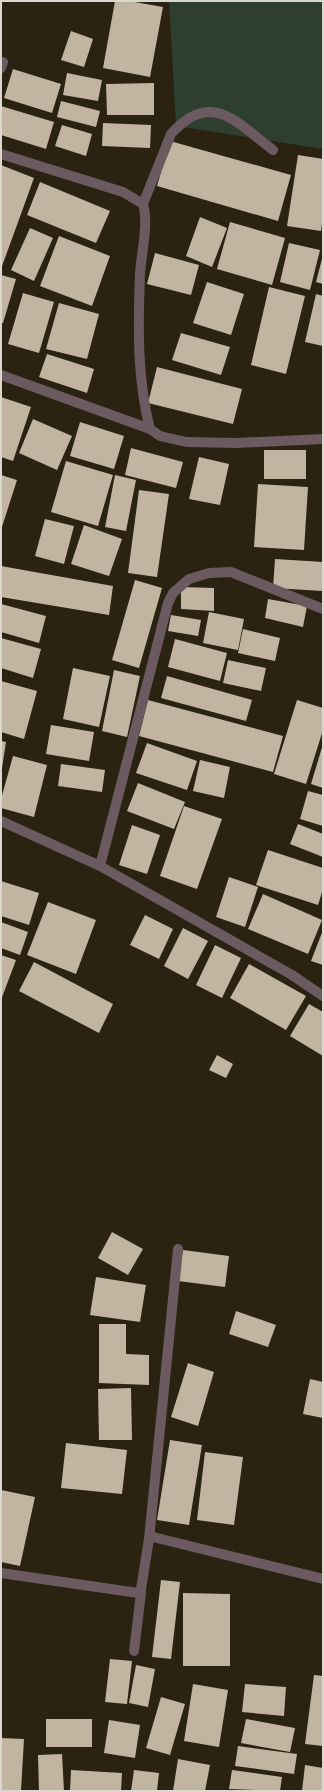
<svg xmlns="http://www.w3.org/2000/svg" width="324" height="1792" font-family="'Noto Sans',sans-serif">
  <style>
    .green { fill: #2e3f30 }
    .building { fill: #c1b4a1 }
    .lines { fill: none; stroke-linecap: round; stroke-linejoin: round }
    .street { stroke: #6b5a60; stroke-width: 10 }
  </style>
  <rect width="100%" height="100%" fill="#2b2212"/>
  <path class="green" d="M169,1H323V149L176,126Z"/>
  <path class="building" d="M115,1H129L163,7L150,77L103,68Z
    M71,31L93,39L84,67L61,60Z
    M13,69L61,84L52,113L4,98Z
    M67,73L102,80L98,101L63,95Z
    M154,83V115H107L106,84Z
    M61,101L100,111L96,127L57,117Z
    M1,106L54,122L46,149L1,135Z
    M103,123L151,125L150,148L102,146Z
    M62,125L92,134L86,156L55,146Z
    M170,141L291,175L278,221L157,186Z
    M298,155L323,159V215L321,231L287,226Z
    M1,165L34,178L1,269Z
    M40,182L110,211L96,243L27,215Z
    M200,217L227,228L212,267L186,256Z
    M230,222L285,238L272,285L217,269Z
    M30,228L53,238L34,281L11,270Z
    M59,236L110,256L92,306L40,286Z
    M289,243L320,250L310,290L280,282Z
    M155,253L199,265L191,295L147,284Z
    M323,255V284L316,282Z
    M1,275L16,279L3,323H1Z
    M207,282L244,294L231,335L193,323Z
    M269,287L305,296L286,374L251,365Z
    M23,293L54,302L39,353L8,344Z
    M316,294L323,296V346L305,342Z
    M59,303L99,314L87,359L46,349Z
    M181,333L230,347L221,375L172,360Z
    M47,354L94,369L87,393L39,377Z
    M157,367L242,389L233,424L148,403Z
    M1,397L31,407L13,461L1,457Z
    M33,419L72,436L57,470L19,453Z
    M80,422L124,436L114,469L70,456Z
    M131,448L183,462L176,488L125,475Z
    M264,450H306V479H264Z
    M199,457L229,464L220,505L189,499Z
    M66,461L113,475L98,526L51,512Z
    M1,475L17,480L1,530Z
    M115,475L136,480L126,531L105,527Z
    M258,484L308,487L304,550L254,547Z
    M139,490L169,494L157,577L128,573Z
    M45,519L74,526L64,564L35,556Z
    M84,525L122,539L109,576L71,564Z
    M275,559L323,562V591L273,588Z
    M1,566L113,586L109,615L1,597Z
    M135,580L162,588L139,668L112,660Z
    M181,587L214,588V611L181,609Z
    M268,599L307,606L303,627L265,618Z
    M1,604L46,616L39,643L1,632Z
    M209,612L244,619L238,650L203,643Z
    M171,615L201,620L198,636L168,631Z
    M243,629L280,638L275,661L238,653Z
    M1,638L41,649L33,678L1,668Z
    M175,639L227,653L220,681L168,667Z
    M228,660L266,668L261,691L223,683Z
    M73,668L110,676L99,727L63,719Z
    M114,670L140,676L127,737L102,731Z
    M167,676L252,700L246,721L161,698Z
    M1,681L37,691L24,739L1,732Z
    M148,700L283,736L273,772L139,736Z
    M297,700L323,708V730L306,784L274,774Z
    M51,725L94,732L89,761L46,754Z
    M1,741L6,742L2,768H1Z
    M147,743L197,761L187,790L136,773Z
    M323,744V788L311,784Z
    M13,756L47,765L34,817L1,808V799Z
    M200,760L230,767L224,798L193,791Z
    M61,764L105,770L102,792L58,786Z
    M138,783L185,802L174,829L127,811Z
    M308,791L323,795V826L300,819Z
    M184,806L222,819L197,889L160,876Z
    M298,824L323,834V857L290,844Z
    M132,825L160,835L147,874L119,865Z
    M268,850L323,868V889L318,905L256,885Z
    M229,877L258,887L245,927L216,917Z
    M1,881L39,893L29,925L1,916Z
    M263,894L322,920L308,954L248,929Z
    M48,902L96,920L76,974L27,955Z
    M145,915L173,929L159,959L130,945Z
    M1,922L28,932L20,955L1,948Z
    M183,928L208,941L188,979L164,966Z
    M323,930V965L311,961Z
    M215,945L241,958L222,998L196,985Z
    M1,955L16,960L1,1000Z
    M34,962L113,1004L99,1033L19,991Z
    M249,964L306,996L286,1030L230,998Z
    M309,1004L323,1012V1056L290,1036Z
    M217,1055L233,1064L226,1078L209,1070Z
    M112,1232L143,1249L128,1275L98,1258Z
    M183,1250L229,1256L225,1287L178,1281Z
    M96,1277L146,1285L140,1322L90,1315Z
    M236,1311L276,1325L268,1347L229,1334Z
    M99,1324H126V1354L149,1355V1385L99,1383Z
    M188,1363L214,1372L198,1426L171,1417Z
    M310,1379L323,1382V1418L303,1414Z
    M131,1388L132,1440H99L98,1389Z
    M170,1440L202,1445L189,1525L157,1520Z
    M66,1443L127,1450L122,1494L61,1488Z
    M205,1452L243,1457L234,1525L197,1520Z
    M1,1490L35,1497L20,1566L1,1562Z
    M161,1580L180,1582L171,1659L152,1657Z
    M183,1593L230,1594V1666H183Z
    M110,1659L132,1661L127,1704L105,1702Z
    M136,1665L155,1669L148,1707L129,1703Z
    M314,1675L323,1676V1746L305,1744Z
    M193,1684L228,1690L219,1747L184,1741Z
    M245,1684L286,1687L284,1716L242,1712Z
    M161,1697L185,1704L170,1755L146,1748Z
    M46,1719H92V1747H46Z
    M246,1719L295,1728L290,1752L241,1743Z
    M109,1720L140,1725L135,1758L104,1753Z
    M1,1738L24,1739L21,1791H1Z
    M238,1746L297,1754L294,1774L235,1766Z
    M62,1754L64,1791H39L38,1755Z
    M178,1759L210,1765L205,1791H173Z
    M305,1765L323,1768V1791H302Z
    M71,1770L122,1773L121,1791H70Z
    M134,1770L159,1773L157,1791H131Z
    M232,1770L282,1777L280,1791L229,1789Z"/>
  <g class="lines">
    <path class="street" d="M1,68L3,62
      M1,154L123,192L143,204C149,224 141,254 140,274C138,326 137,379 150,429
      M143,204L171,134C211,89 236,122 273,150
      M1,375L150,429L160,436L186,442L237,443L323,439
      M1,821L100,866L292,975L323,996
      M100,866L168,603L173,593L189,579L209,573L231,572L323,609
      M149,1539L178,1249
      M1,1573L138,1593H141V1589L149,1539L153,1537L323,1579
      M134,1651L141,1593"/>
  </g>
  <rect width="324" height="1792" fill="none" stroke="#dcd6cc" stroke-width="4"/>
</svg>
